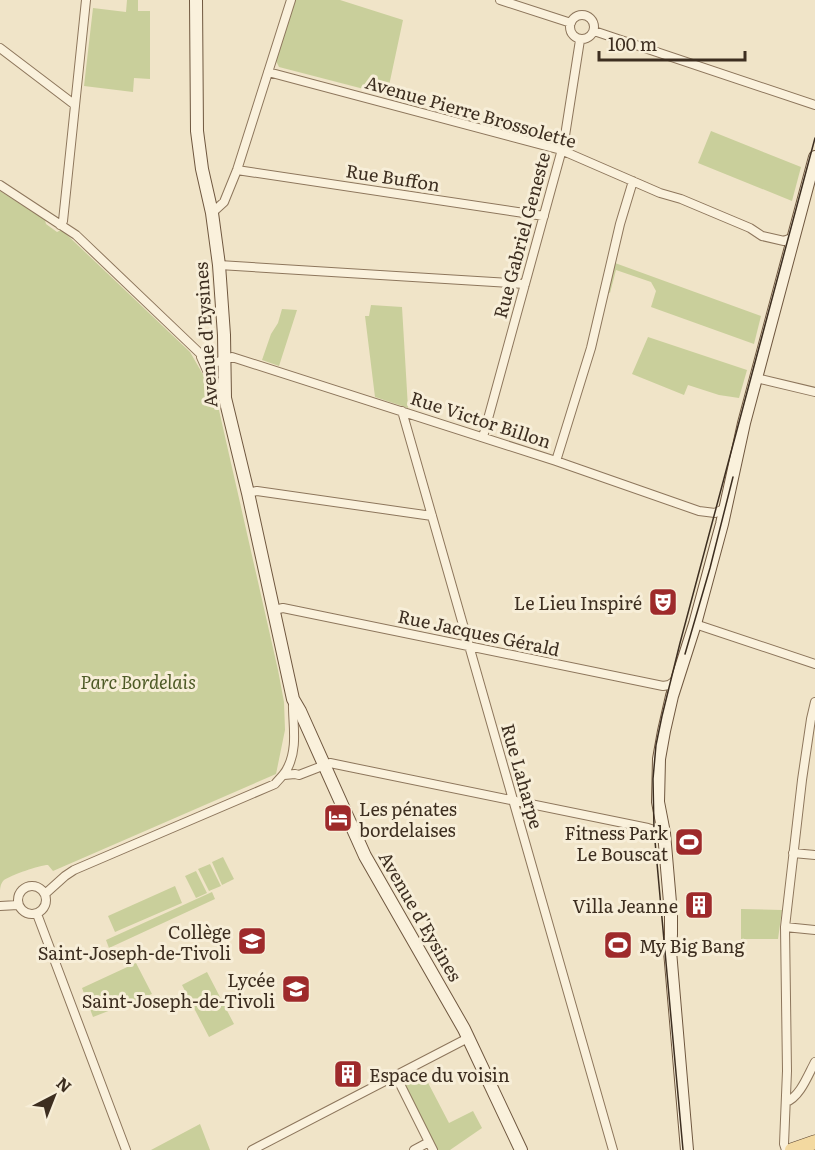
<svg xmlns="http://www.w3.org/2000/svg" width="815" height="1150" font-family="Literata,serif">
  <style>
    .green { fill: #c9cf9b }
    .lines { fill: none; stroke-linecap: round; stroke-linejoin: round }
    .street-casing { stroke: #8d765c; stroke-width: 10 }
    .secondary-casing { stroke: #6f573f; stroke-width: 14 }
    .primary-casing { stroke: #5b4430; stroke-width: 15 }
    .street { stroke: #faf1dc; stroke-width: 8 }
    .secondary { stroke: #faf1dc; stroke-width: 12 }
    .primary { stroke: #f3d9a0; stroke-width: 14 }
    .tram { stroke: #3d2e20; stroke-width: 1.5 }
    .labels { text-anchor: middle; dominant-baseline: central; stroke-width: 6; stroke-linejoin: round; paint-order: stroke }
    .street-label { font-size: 18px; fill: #3d2e20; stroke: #f7eed8 }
    .poi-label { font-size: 18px; fill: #3d2e20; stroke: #f7eed8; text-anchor: end }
    .park-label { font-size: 18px; font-style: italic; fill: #4d5a26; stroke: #f7eed8 }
  </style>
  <rect width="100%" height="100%" fill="#f0e4c8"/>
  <path class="green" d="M127,0H138V11H150V79L134,78L133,92L84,86L93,8L126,12Z
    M294,0H340L403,20L387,95L279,67L275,59Z
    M711,131L801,167L792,201L698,163Z
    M0,191L45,220L46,224L57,232L61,230L64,232L190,352L216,397L278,670L284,702L285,730L276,774L53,871L48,865C39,865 12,875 4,880C0,884 0,889 0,894Z
    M615,263L761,316L754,344L651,307L656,291L651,282L616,270L610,293L606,291Z
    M371,305L402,307L408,408L375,397L365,316H369Z
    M282,309L297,310L279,366L262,360L271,334L278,323Z
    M648,337L747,370L739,398L719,395L688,385L684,395L632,374Z
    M223,857L234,879L222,885L212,862Z
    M210,864L221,886L209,891L198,869Z
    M196,871L207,893L196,898L185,876Z
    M175,886L182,903L115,932L108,916Z
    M212,892L215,899L109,948L106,940Z
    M741,909L782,910L778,939H741Z
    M136,963L152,994L93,1017L82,988Z
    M207,972L234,1024L209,1037L182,985Z
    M424,1075L449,1123L473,1111L482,1128L450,1150H436L404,1085Z
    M200,1124L210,1150H151Z"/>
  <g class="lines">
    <g class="street-casing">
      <path id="street" d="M500,0L571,23
        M570 27a12 12 0 1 1 24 0a12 12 0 1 1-24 0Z
        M594,31L815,105
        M0,48L75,105
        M268,72L561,150L660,193L681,199L750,228L762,236L784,241L794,237
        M237,170L544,216
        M0,185L76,235L209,362L214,363L232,357L556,461L699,511L715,513L726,508
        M212,213L224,202L237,170L291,0
        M60,225L63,221L86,0
        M219,265L525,284
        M201,357L210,377L214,384L218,387H224
        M756,378L815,392
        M402,411L613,1150
        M483,437L564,142L580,40
        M556,461L591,348L620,224L633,181
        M248,493L257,491L432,516
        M274,610L283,608L663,686L669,685L676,680
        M695,624L815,664
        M284,775L295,774L299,775L330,763L648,828L664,833
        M793,853L815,855
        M18 900a14 14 0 1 1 28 0a14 14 0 1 1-28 0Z
        M45,894L65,876L74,870L275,784C279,779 284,775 287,769C299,747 292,722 293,699
        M0,906L18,905
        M37,914L126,1150
        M785,927L815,930
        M396,1076L433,1150
        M786,1102C800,1097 808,1075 815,1062
        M252,1150L468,1038
        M414,1150L429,1142
        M786,1150L784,1144L787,1071L785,927L802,780L811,719L815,702"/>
    </g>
    <g class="secondary-casing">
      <path id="secondary" d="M196,0L197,131L202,169L212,213L219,265L224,335L225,398L248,493L293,699L300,711L365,856L464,1029L521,1150
        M687,1150L670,951L671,934V914L664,833L658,802L659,759L664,731L672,696L695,624L722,524L744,423L815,157"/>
    </g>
    <g class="primary-casing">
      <path id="primary" d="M792,1150L815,1142"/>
    </g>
    <use href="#street" class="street"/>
    <use href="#secondary" class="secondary"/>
    <use href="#primary" class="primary"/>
    <path class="tram" d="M685,654L710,568L733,477
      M683,1150L654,830L653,779L656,745L662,716L680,643L815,138"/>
  </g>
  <defs>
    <g id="theatre-square" transform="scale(1.5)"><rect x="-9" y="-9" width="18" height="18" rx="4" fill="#9e2a2b" stroke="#f7eed8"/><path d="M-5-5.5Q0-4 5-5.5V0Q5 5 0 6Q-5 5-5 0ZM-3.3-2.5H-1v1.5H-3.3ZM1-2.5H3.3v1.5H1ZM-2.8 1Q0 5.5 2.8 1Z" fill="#fff"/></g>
    <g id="hotel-square" transform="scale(1.5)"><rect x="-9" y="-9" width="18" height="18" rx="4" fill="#9e2a2b" stroke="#f7eed8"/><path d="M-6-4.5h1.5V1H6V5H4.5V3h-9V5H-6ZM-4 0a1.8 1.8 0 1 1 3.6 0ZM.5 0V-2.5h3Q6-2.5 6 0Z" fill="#fff"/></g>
    <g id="stadium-square" transform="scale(1.5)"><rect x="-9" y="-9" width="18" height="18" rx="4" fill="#9e2a2b" stroke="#f7eed8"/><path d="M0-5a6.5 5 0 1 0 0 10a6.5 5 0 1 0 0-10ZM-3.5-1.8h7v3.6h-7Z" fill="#fff"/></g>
    <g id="building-square" transform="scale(1.5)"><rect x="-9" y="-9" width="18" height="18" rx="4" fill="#9e2a2b" stroke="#f7eed8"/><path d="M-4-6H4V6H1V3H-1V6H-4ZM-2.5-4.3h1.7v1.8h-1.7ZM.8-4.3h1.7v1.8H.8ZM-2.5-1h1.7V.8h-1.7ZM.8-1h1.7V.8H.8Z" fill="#fff"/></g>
    <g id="school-square" transform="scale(1.5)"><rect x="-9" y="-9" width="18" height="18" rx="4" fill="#9e2a2b" stroke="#f7eed8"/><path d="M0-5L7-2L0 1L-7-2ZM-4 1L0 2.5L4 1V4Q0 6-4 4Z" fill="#fff"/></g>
  </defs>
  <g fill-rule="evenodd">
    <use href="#theatre-square" x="663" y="602"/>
    <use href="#hotel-square" x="338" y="818"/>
    <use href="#stadium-square" x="689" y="842"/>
    <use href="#building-square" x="699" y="905"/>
    <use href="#school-square" x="252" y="941"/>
    <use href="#stadium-square" x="618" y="945"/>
    <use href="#school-square" x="296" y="989"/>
    <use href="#building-square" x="348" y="1074"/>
  </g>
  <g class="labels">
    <g class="street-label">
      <text transform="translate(471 111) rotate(16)">Avenue Pierre Brossolette</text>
      <text transform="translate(393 177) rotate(9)">Rue Buffon</text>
      <text transform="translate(521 235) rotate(-75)">Rue Gabriel Geneste</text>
      <text transform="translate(205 335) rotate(-94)">Avenue d'Eysines</text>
      <text transform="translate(481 419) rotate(18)">Rue Victor Billon</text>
      <text transform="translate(479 632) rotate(12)">Rue Jacques Gérald</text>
      <text transform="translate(523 776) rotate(74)">Rue Laharpe</text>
      <text transform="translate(421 916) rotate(60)">Avenue d'Eysines</text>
    </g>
    <g class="poi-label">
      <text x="642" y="602">Le Lieu Inspiré</text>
      <text x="359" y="808" text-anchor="start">Les pénates<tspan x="359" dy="21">bordelaises</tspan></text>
      <text x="668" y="832">Fitness Park<tspan x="668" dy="21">Le Bouscat</tspan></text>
      <text x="678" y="905">Villa Jeanne</text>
      <text x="231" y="931">Collège<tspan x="231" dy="21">Saint-Joseph-de-Tivoli</tspan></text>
      <text x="639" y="945" text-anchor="start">My Big Bang</text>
      <text x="275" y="979">Lycée<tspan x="275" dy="21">Saint-Joseph-de-Tivoli</tspan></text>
      <text x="369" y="1074" text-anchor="start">Espace du voisin</text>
    </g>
    <g class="park-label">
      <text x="138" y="681">Parc Bordelais</text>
    </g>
  </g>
  <g transform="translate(54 1096) rotate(42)" stroke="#f7eed8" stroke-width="4.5" paint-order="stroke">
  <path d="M0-4.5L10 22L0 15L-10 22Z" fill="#3d2e20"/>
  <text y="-9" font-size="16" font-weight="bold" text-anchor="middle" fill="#3d2e20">N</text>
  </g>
  <path d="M599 51v9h146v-9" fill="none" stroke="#3d2e20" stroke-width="3"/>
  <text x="608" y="51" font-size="18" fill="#3d2e20" stroke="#f7eed8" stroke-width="4.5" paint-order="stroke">100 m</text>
</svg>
